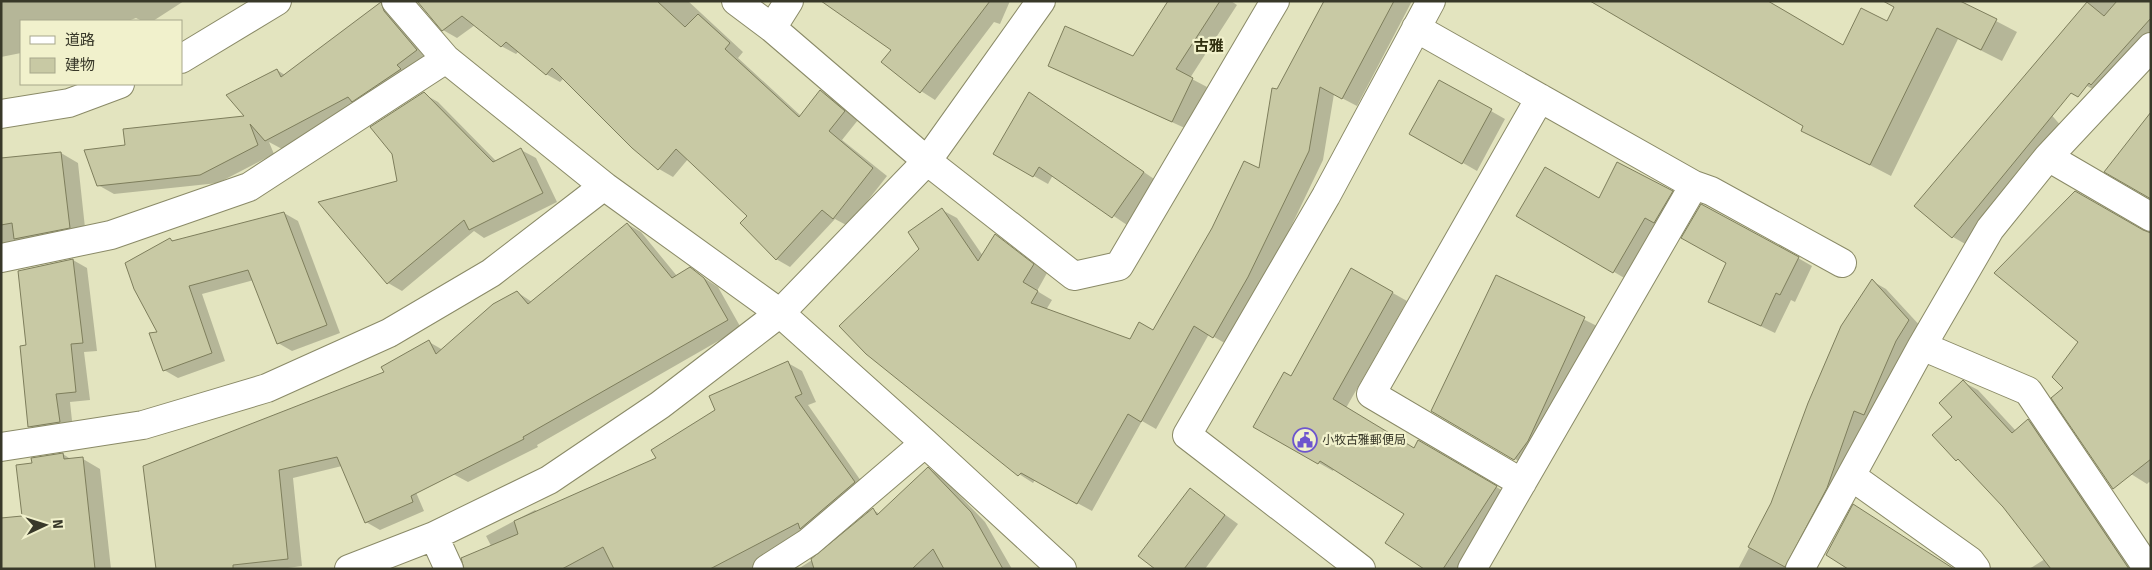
<svg xmlns="http://www.w3.org/2000/svg" width="2152" height="570" font-family="'Fira Sans','Noto Sans JP',sans-serif">
  <style>
    .shadow { fill: #0003 }
    .building { fill: #c8c9a4; stroke: #7e7e5c }
    .lines { fill: none; stroke-linecap: round; stroke-linejoin: round }
    .minor-casing { stroke: #8a8a67; stroke-width: 30 }
    .tertiary-casing { stroke: #8a8a67; stroke-width: 30 }
    .minor { stroke: #fff; stroke-width: 28 }
    .tertiary { stroke: #fff; stroke-width: 28 }
    .labels { text-anchor: middle; dominant-baseline: central; stroke-width: 4.5; stroke-linejoin: round; paint-order: stroke }
    .poi-label { font-size: 12px; fill: #383829; stroke: #f1f1cc; text-anchor: start }
    .quarter-label { font-size: 15px; font-weight: bold; fill: #302f0f; stroke: #f1f1cc }
  </style>
  <rect width="100%" height="100%" fill="#e3e4bf"/>
  <path class="shadow" d="M1,1H184L153,21H142L136,18L128,21H21V53L1,57Z
    M424,1H688L743,52L738,58L801,116L821,92L835,100L858,120L842,140L887,176L848,226L835,219L790,267L776,259L748,216L688,159L673,177L659,169L634,148L564,78L560,82L546,74L519,51L516,54L501,46L475,25L457,38L443,30L421,4Z
    M838,1H1010L1000,24L994,22L935,100L921,91L893,49Z
    M1170,1H1231L1237,5L1190,78L1207,87L1187,129L1049,66L1134,57Z
    M1324,1H1412L1357,106L1334,94L1323,160L1263,285L1228,345L1209,334L1156,429L1142,421L1092,511L1035,480L1033,483L1019,474L921,249L942,210L957,218L983,256L995,236L1047,273L1037,291L1052,300L1046,310L1130,340L1153,331L1260,170L1278,90Z
    M2089,1H2151V46L2100,93L2087,86L2049,48Z
    M381,4L397,13L433,59L282,149L269,142L274,154L218,183L114,194L98,185L126,146L246,117L277,70L285,75Z
    M1996,21L2017,32L2002,61L1958,39L1891,176L1802,130L1844,47L1888,23Z
    M1440,82L1505,119L1477,171L1411,133Z
    M2032,93L2063,128L1967,245L1953,237L1915,206Z
    M424,94L438,102L497,162L521,150L536,158L557,202L484,238L474,231L402,291L388,283L320,203L399,182L392,153Z
    M1029,94L1157,181L1127,225L1053,175L1048,184L995,154Z
    M61,153L78,163L86,237L1,257V159Z
    M1672,192L1689,202L1631,282L1518,215L1599,200Z
    M284,213L298,221L340,333L292,351L278,343L254,280L202,294L225,361L178,378L164,370L159,333L170,239L175,242Z
    M627,224L641,232L677,276L690,269L718,287L741,328L537,445L538,447L468,482L395,443L424,511L380,530L366,522L342,466L293,478L302,566L281,569H157L385,373L429,342L443,350L517,292L532,302Z
    M2151,235V483L2149,482L2147,484L2131,474L2065,388L2080,342Z
    M1798,258L1812,266L1795,302L1791,300L1775,333L1710,302L1728,263Z
    M73,260L87,268L97,351L84,352L90,400L70,402L73,430L44,434L30,426L27,347Z
    M1352,270L1407,301L1346,408L1415,449L1418,441L1510,495L1462,569H1426L1405,514L1334,469L1333,471L1255,426L1292,378Z
    M1497,276L1603,329L1532,469L1433,411Z
    M1872,281L1886,289L1923,329L1801,569H1738L1772,504Z
    M788,363L802,371L816,402L808,405L868,491L768,569H503L486,536L535,510L538,512L658,459L717,410Z
    M1963,382L1978,390L2016,431L2028,420L2042,429L2136,569H2029L2045,559L2004,506L1934,435L1953,417Z
    M63,454L72,460L83,459L100,469L111,569H1L23,517L33,464Z
    M928,468L942,477L985,522L1012,569H798L820,555L873,510L880,514Z
    M1191,490L1238,524L1205,569H1157Z"/>
  <path class="building" d="M417,1H657L685,27L698,14L730,43L725,49L799,117L820,90L845,111L829,131L873,168L833,219L822,210L776,260L740,223L747,216L676,149L658,170L632,148L552,68L546,75L506,42L501,47L462,16L442,31Z
    M821,1H990L920,93L881,62L891,50Z
    M1168,1H1220L1176,69L1193,78L1172,122L1048,66L1065,26L1133,56Z
    M1324,1H1394L1342,99L1320,87L1309,151L1248,277L1213,338L1194,326L1141,422L1128,414L1077,504L1021,473L1018,476L866,354L839,326L919,249L908,232L942,208L978,261L995,234L1034,264L1023,282L1038,291L1031,303L1130,339L1139,322L1153,330L1212,228L1244,161L1259,168L1272,88L1277,89Z
    M1590,1H1768L1843,45L1861,8L1887,21L1894,7L1883,1H1960L1997,19L1981,50L1937,28L1870,165L1801,131L1803,126Z
    M2117,1H2151V18L2091,85L2089,83L2078,97L2071,93L1952,238L1914,206L2087,2L2104,16Z
    M381,2L384,11L417,50L397,65L401,69L352,102L348,97L265,141L250,124L258,145L200,175L97,186L84,150L125,145L123,129L244,116L226,95L277,69L281,77Z
    M1439,80L1492,109L1462,164L1409,134Z
    M424,92L493,162L521,148L543,193L469,230L464,220L387,284L318,202L397,181L392,154L370,127Z
    M1029,92L1144,172L1112,218L1039,167L1033,177L993,154Z
    M2151,112V199L2104,172Z
    M61,152L70,228L14,239L12,223L1,225V158Z
    M1617,162L1673,191L1654,223L1645,218L1613,273L1516,216L1545,167L1599,198Z
    M2075,191L2143,230L2151,233V459L2113,489L2051,398L2063,388L2052,377L2078,342L1994,273Z
    M1701,204L1799,257L1780,295L1776,293L1761,326L1708,302L1726,263L1681,238Z
    M284,212L327,325L277,344L248,270L189,286L212,353L163,371L149,333L157,332L134,289L125,263L170,238L172,241Z
    M627,223L672,278L690,267L704,278L728,320L523,437L524,439L411,496L413,502L365,523L337,457L279,470L288,559L233,565V569H156L143,466L384,372L381,367L429,340L436,354L493,304L517,291L528,304Z
    M73,259L83,343L71,344L76,392L56,394L60,422L28,427L20,346L26,345L18,271Z
    M1351,268L1393,292L1333,399L1414,448L1418,440L1497,486L1443,569H1424L1385,543L1404,514L1320,461L1318,464L1253,427L1284,372L1291,376Z
    M1496,275L1585,317L1528,441L1514,460L1431,411Z
    M1872,279L1909,320L1896,341L1864,415L1854,411L1827,488L1785,567L1748,547L1771,503L1808,403L1841,326Z
    M788,361L802,394L795,397L855,482L800,529L798,523L710,569H614L603,547L562,569H464L461,558L518,534L514,521L656,458L651,450L715,410L709,396Z
    M1963,380L2012,433L2028,419L2129,569H2051L2003,507L1958,459L1956,461L1932,435L1952,417L1939,403Z
    M63,453L64,459L83,457L95,569H1V518L22,516L16,465L32,463L31,458Z
    M928,467L971,512L1003,569H944L933,549L912,569H814L811,559L873,508L877,515Z
    M1190,488L1225,515L1184,569H1155L1138,556Z
    M1853,504L1954,569H1848L1826,555Z"/>
  <g class="lines">
    <g class="minor-casing">
      <path id="minor" d="M396,1L446,59
        M736,1L772,28L927,161L1074,276L1119,266L1275,1
        M772,28L789,1
        M1416,28L1694,185L1711,191L1842,263
        M2048,157L2151,217
        M1,258L111,235L249,187L446,59L604,186L780,313L925,443L1062,569
        M1922,346L2028,391L2148,569
        M1,447L143,425L267,388L389,333L491,273L604,186
        M1851,476L1970,561L1976,569
        M1522,483L1371,394L1540,98
        M434,536L449,569
        M349,569L434,536L549,480L660,405L780,313L927,161L1041,1
        M767,569L809,542L925,443
        M1361,569L1187,435L1326,196L1431,1
        M1472,569L1694,185
        M1800,569L1922,346L1990,229L2048,157L2151,47"/>
    </g>
    <g class="tertiary-casing">
      <path id="tertiary" d="M181,59L277,1
        M1,114L69,103L120,84"/>
    </g>
    <use href="#minor" class="minor"/>
    <use href="#tertiary" class="tertiary"/>
  </g>
  <defs>
    <g id="civic-ring" transform="scale(1.25)"><circle r="9.5" fill="#f1f1cc" stroke="#6d55ce" stroke-width="1.5"/><path d="M-.6-6.5H3V-4.5H.6V-3L4-1V1h2V6H-6V1h2V-1L-.6-3ZM-1.2 2.5V6h2.4V2.5Z" fill="#6d55ce"/></g>
  </defs>
  <g fill-rule="evenodd">
    <use href="#civic-ring" x="1305" y="440"/>
  </g>
  <g class="labels">
    <g class="poi-label">
      <text x="1322" y="440">小牧古雅郵便局</text>
    </g>
    <g class="quarter-label">
      <text x="1209" y="46">古雅</text>
    </g>
  </g>
  <rect width="2152" height="570" fill="none" stroke="#383829" stroke-width="5"/>
  <rect x="20" y="20" width="162" height="65" fill="#f1f1cc" stroke="#a7a78b"/>
  <rect x="30" y="36" width="25" height="8" fill="#ffffff" stroke="#a7a78b"/>
  <text x="65" y="45" font-size="15" fill="#383829">道路</text>
  <rect x="30" y="58" width="25" height="15" fill="#c8c9a4" stroke="#a7a78b"/>
  <text x="65" y="70" font-size="15" fill="#383829">建物</text>
  <g transform="translate(45 525) rotate(86)" stroke="#f1f1cc" stroke-width="4" paint-order="stroke">
  <path d="M0-4L9 19L0 12L-9 19Z" fill="#383829"/>
  <text y="-8" font-size="14" font-weight="bold" text-anchor="middle" fill="#383829">N</text>
  </g>
</svg>
